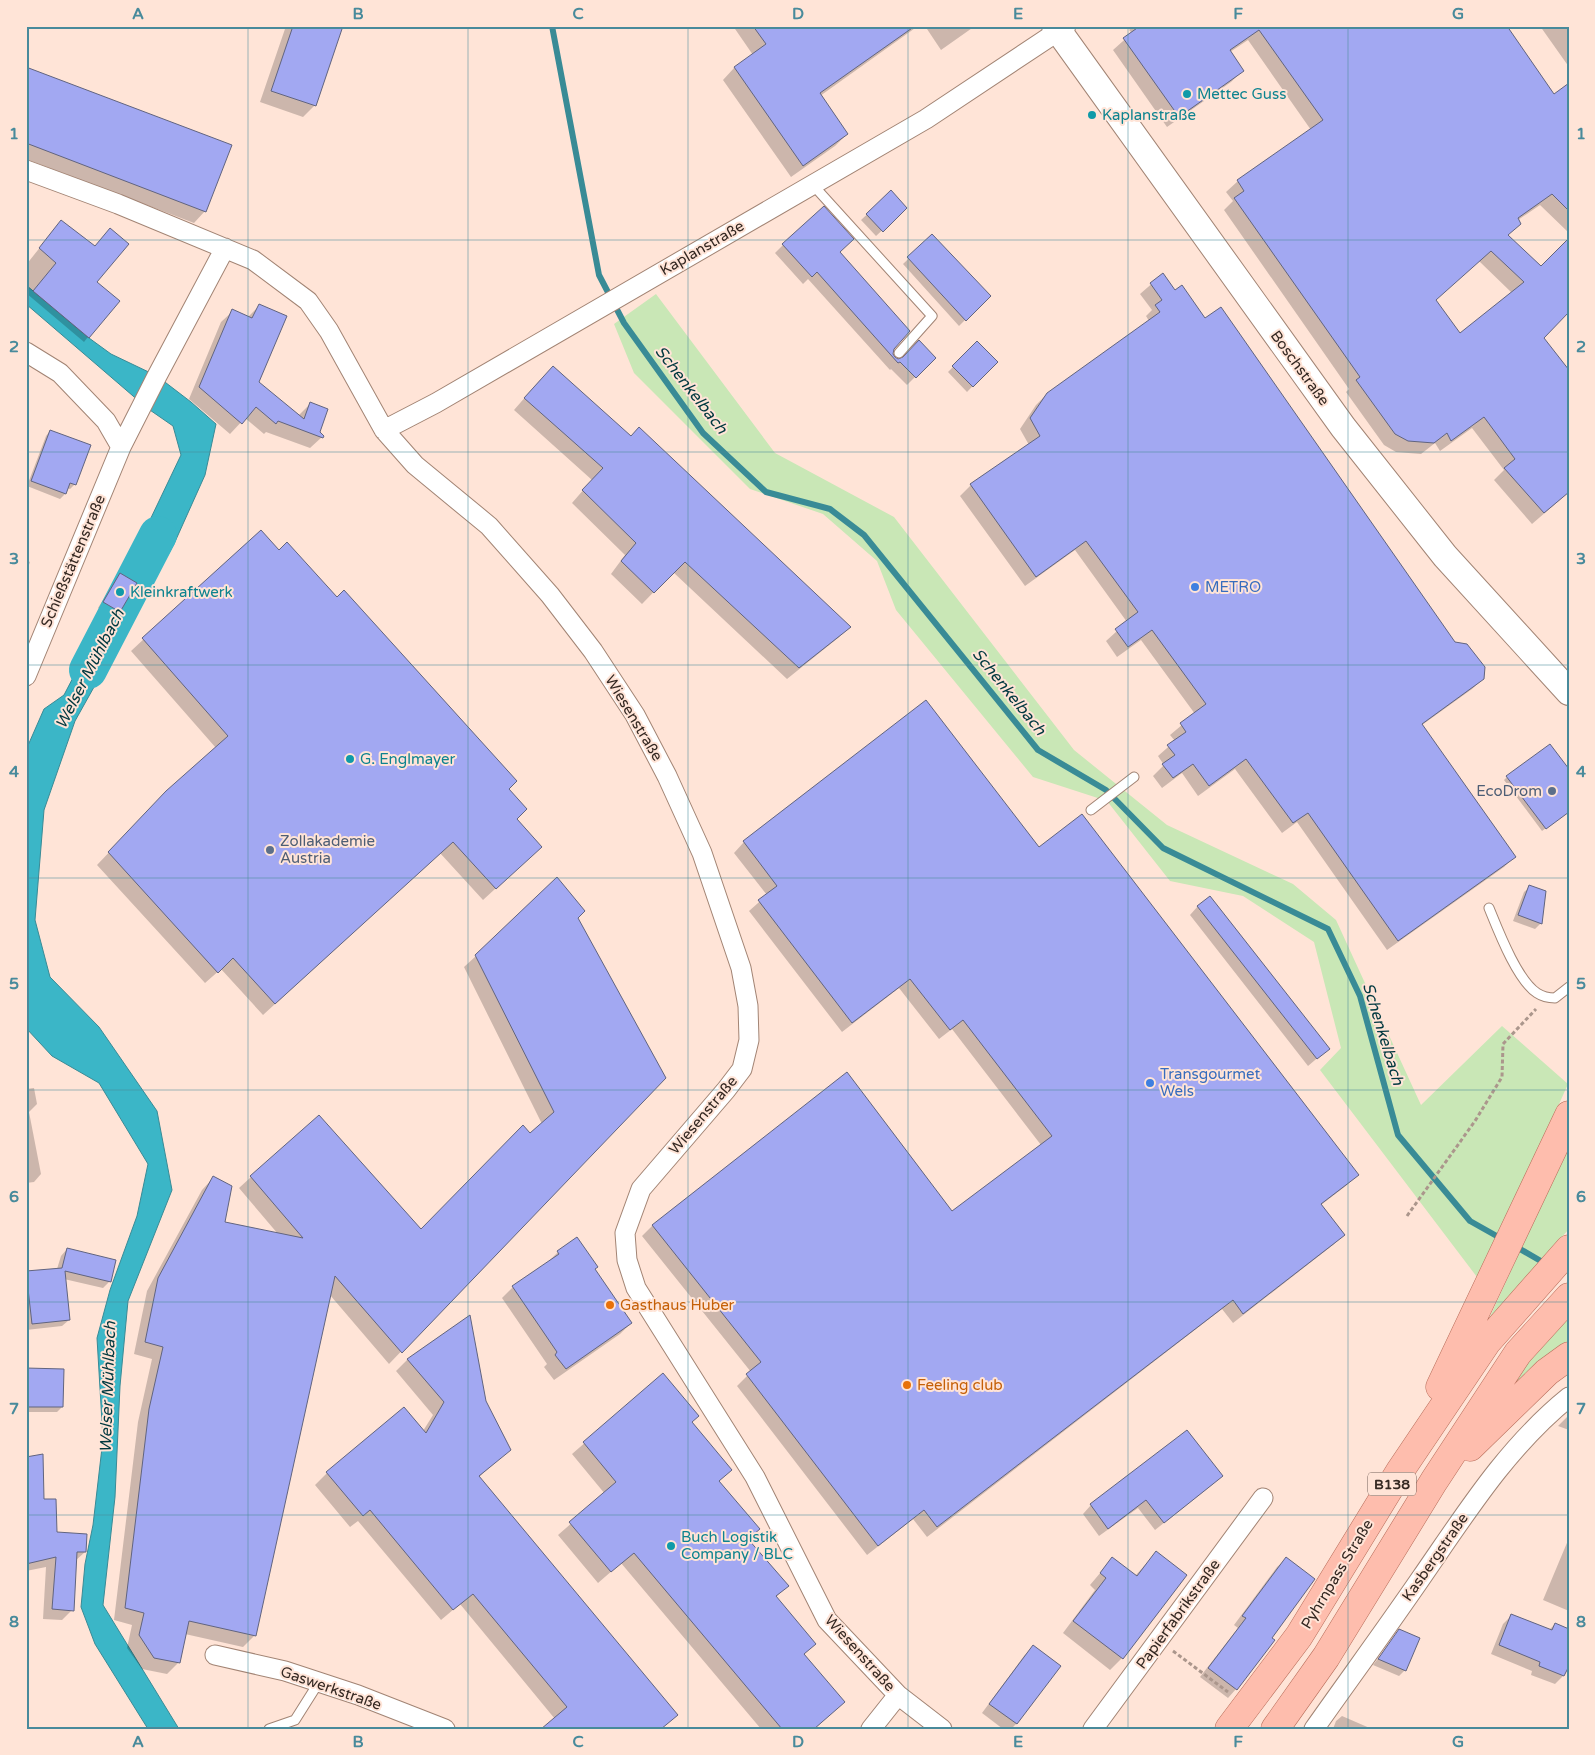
<svg xmlns="http://www.w3.org/2000/svg" width="1595" height="1755" font-family="'Varela Round',sans-serif">
  <style>
    .green { fill: #c9e7b6 }
    .water { fill: #3bb6c7; stroke: #398b96 }
    .shadow { fill: #0003; fill-rule: evenodd }
    .lines { fill: none; stroke-linecap: round; stroke-linejoin: round }
    .stream { stroke: #398b96; stroke-width: 6 }
    .river { stroke: #3bb6c7; stroke-width: 38 }
    .building { fill: #a2a8f2; stroke: #61647f; fill-rule: evenodd }
    .lane-casing { stroke: #a28474; stroke-width: 11 }
    .street-casing { stroke: #a28474; stroke-width: 21 }
    .secondary-casing { stroke: #a28474; stroke-width: 28 }
    .primary-casing { stroke: #b76c59; stroke-width: 29 }
    .path { stroke: #ab968c; stroke-width: 3; stroke-dasharray: 4 2.5; stroke-linecap: butt }
    .lane { stroke: #fff; stroke-width: 9 }
    .street { stroke: #fff; stroke-width: 19 }
    .secondary { stroke: #fff; stroke-width: 26 }
    .primary { stroke: #febdad; stroke-width: 28 }
    .grid { fill: none; stroke: #488a9b; stroke-width: 1; stroke-opacity: 0.55 }
    .culture-dot { fill: #0f9aa8; stroke: #ffe4d7; stroke-width: 2 }
    .shop-dot { fill: #3f7fe0; stroke: #ffe4d7; stroke-width: 2 }
    .service-dot { fill: #5c6f8a; stroke: #ffe4d7; stroke-width: 2 }
    .food-dot { fill: #e8710a; stroke: #ffe4d7; stroke-width: 2 }
    .labels { text-anchor: middle; dominant-baseline: central; stroke-width: 4; stroke-linejoin: round; paint-order: stroke }
    .shield { fill: #ffe4d7; stroke: #716058; stroke-width: 1 }
    .shield-label { font-size: 14px; font-weight: bold; fill: #342822 }
    .culture-label { font-size: 15px; fill: #0d838f; stroke: #ffe4d7; text-anchor: start }
    .street-label { font-size: 15px; fill: #342822; stroke: #ffe4d7 }
    .shop-label { font-size: 15px; fill: #366cbe; stroke: #ffe4d7; text-anchor: start }
    .service-label { font-size: 15px; fill: #4e5e75; stroke: #ffe4d7; text-anchor: end }
    .food-label { font-size: 15px; fill: #c56008; stroke: #ffe4d7; text-anchor: start }
    .water-label { font-size: 16px; font-style: italic; fill: #00383f; stroke: #ffe4d7 }
    .neatline { fill: none; stroke: #488a9b; stroke-width: 2 }
    .grid-label { font-size: 16px; text-anchor: middle; font-weight: bold; fill: #488a9b }
  </style>
  <rect width="100%" height="100%" fill="#ffe4d7"/>
  <path class="green" d="M656,294L775,453L894,517L1074,750L1167,825L1293,884L1336,920L1421,1105L1502,1026L1568,1084L1480,1281L1320,1070L1341,1048L1314,942L1243,896L1170,881L1107,801L1033,777L896,610L877,561L823,514L750,489L634,373L614,324Z
    M1569,1144V1229L1489,1319Z
    M1569,1317V1342L1518,1382L1514,1379Z"/>
  <path class="water" d="M26,285L89,338L111,354L157,376L191,402L216,424L205,475L174,544L75,721L44,810L35,920L50,977L99,1027L157,1111L172,1190L128,1301L120,1386L115,1497L103,1605L179,1729H148L95,1644L81,1607L85,1564L93,1525L103,1439L97,1338L110,1290L137,1216L148,1164L99,1083L52,1056L26,1028V750L44,709L64,695L103,620L112,624L134,581L130,570L139,543L181,455L173,426L147,408L26,304Z"/>
  <path class="shadow" d="M286,26H342L315,105L303,117L260,102Z
    M733,26H918L820,96L847,134L835,146L791,177L723,80L734,68L753,55Z
    M925,26H975L941,50Z
    M1133,26H1505L1554,95L1569,85V233L1540,205L1518,220L1520,223L1507,236L1541,268L1542,338L1569,372V492L1532,524L1494,480L1504,470L1472,428L1440,451L1435,443L1421,454L1396,452L1384,445L1346,392L1349,389L1224,210L1233,201L1226,192L1238,181L1311,130L1248,40L1230,52L1242,71L1231,82L1167,127L1113,50L1132,33L1129,30ZM1479,261L1512,293L1459,335L1435,300Z
    M1540,26H1569V67Z
    M26,68L205,211L194,223L26,159Z
    M891,192L906,208L876,236L861,220Z
    M57,226L95,282L88,337L84,342L26,293V265Z
    M932,236L989,296L959,326L903,264Z
    M783,245L839,252L893,349L892,355L894,358L898,360L934,358L907,385L891,369L890,370L808,279L803,284L775,253Z
    M1163,274L1175,292L1205,320L1454,644L1483,679L1472,689L1422,725L1514,857L1504,867L1387,950L1297,822L1282,833L1235,769L1198,796L1182,773L1162,788L1153,776L1164,765L1158,756L1175,741L1170,735L1195,714L1141,640L1117,657L1106,641L1127,622L1075,550L1025,586L960,496L971,485L1029,445L1020,429L1036,405L1047,394L1149,321L1146,316L1152,310L1140,294Z
    M259,306L257,382L298,416L310,404L318,432L322,437L310,448L266,432L264,434L245,418L230,434L189,399L221,322L233,311L248,317Z
    M977,343L996,362L967,392L948,372Z
    M541,379L850,627L838,638L787,679L673,572L642,604L611,574L625,555L572,503L592,480L514,410Z
    M50,431L75,484L70,489L67,488L65,494L60,499L27,486L46,436Z
    M260,531L508,789L529,858L483,900L440,853L263,1015L221,969L205,983L97,865L155,804L216,748L131,651Z
    M26,560L30,562L26,573Z
    M120,574L119,611L114,617L98,608L115,580Z
    M1507,777L1569,811L1542,831L1504,780Z
    M744,842L1039,849L1357,1174L1347,1185L1321,1205L1344,1235L1333,1245L1233,1323L1222,1309L927,1537L913,1519L867,1555L737,1386L751,1372L642,1236L652,1226L847,1074L952,1213L1041,1145L952,1029L939,1039L899,988L842,1032L749,911L767,895L734,853Z
    M1530,887L1541,923L1535,929L1513,921L1524,892Z
    M1198,906L1328,1049L1308,1066L1190,915Z
    M577,918L664,1078L389,1364L330,1295L255,1635L243,1647L185,1634L179,1662L167,1674L142,1669L127,1648L132,1625L114,1620L138,1422L152,1359L134,1354L147,1291L202,1190L213,1178L223,1223L278,1234L239,1188L251,1177L421,1231L542,1124L464,967L476,956Z
    M34,1088L37,1104L29,1112L41,1174L34,1182L26,1183V1089Z
    M67,1249L109,1282L103,1288L64,1279L69,1320L62,1326L26,1330V1273L57,1269L61,1256Z
    M558,1252L594,1269L631,1323L620,1334L554,1380L544,1367L547,1364L502,1298L513,1287L547,1263Z
    M469,1317L485,1402L509,1450L479,1477L661,1729L555,1719L460,1604L441,1620L358,1521L350,1527L315,1485L327,1473L404,1409L423,1431L433,1415L396,1371L407,1360Z
    M26,1370L62,1407L57,1412H26Z
    M663,1375L690,1423L730,1470L718,1482L747,1540L787,1586L776,1597L815,1644L804,1654L844,1702L814,1729H761L621,1563L598,1583L558,1535L605,1494L572,1454Z
    M1569,1415V1430L1558,1426Z
    M26,1459L55,1534L85,1552L75,1561L72,1610L62,1620L43,1619L46,1567L26,1571Z
    M1213,1484L1155,1530L1138,1508L1099,1536L1083,1514L1091,1505Z
    M1569,1538V1611L1543,1600Z
    M1156,1553L1122,1658L1110,1670L1063,1633L1095,1590L1090,1585L1112,1559L1135,1576Z
    M1286,1559L1270,1638L1236,1689L1228,1698L1200,1677L1238,1628L1234,1625L1277,1567Z
    M1512,1615L1549,1630L1555,1624L1563,1676L1555,1684L1531,1675L1532,1671L1491,1654L1503,1624Z
    M1399,1631L1418,1639L1404,1671L1399,1676L1373,1665Z
    M1033,1647L1059,1666L1016,1724L1011,1729H1003L982,1713L1024,1656Z
    M1342,1716L1372,1729H1333L1336,1721Z"/>
  <g class="lines">
    <path class="stream" d="M552,26L599,275L624,323L703,433L766,492L830,509L864,535L1038,750L1106,790L1163,848L1328,929L1360,996L1398,1135L1470,1221L1502,1239
      M1513,1245L1546,1264"/>
    <path class="river" d="M88,670L158,535"/>
  </g>
  <path class="building" d="M293,26H343L316,106L271,91Z
    M753,26H915L820,93L848,134L803,166L734,67L766,44Z
    M1140,26H1507L1554,94L1569,83V211L1552,194L1518,218L1521,224L1508,235L1541,266L1569,238V312L1544,338L1569,370V492L1544,513L1504,468L1515,459L1484,417L1451,441L1447,433L1434,443L1408,441L1395,434L1356,380L1360,377L1234,198L1244,191L1237,180L1323,120L1259,30L1230,50L1244,71L1179,117L1123,38ZM1491,251L1524,282L1460,333L1436,300Z
    M26,67L232,145L206,212L26,143Z
    M891,190L907,208L883,232L866,214Z
    M824,206L854,239L840,252L910,331L894,349L893,354L895,357L898,359L903,357L919,340L936,358L916,378L900,362L898,363L817,272L812,277L782,244Z
    M61,220L95,246L110,228L129,244L97,282L120,301L89,338L33,291L56,263L39,248Z
    M932,234L991,296L966,321L907,257Z
    M1163,273L1175,290L1182,285L1205,318L1221,307L1455,642L1467,644L1485,667L1484,679L1422,724L1516,857L1398,941L1308,813L1293,823L1246,759L1209,786L1193,764L1173,778L1162,764L1175,755L1167,745L1186,732L1180,723L1206,704L1152,630L1128,647L1115,629L1138,612L1086,541L1036,577L970,484L1040,436L1030,418L1047,393L1160,312L1155,305L1162,300L1150,283Z
    M259,304L287,316L259,382L304,419L310,402L328,409L320,432L324,436L323,438L278,421L276,424L256,407L242,424L199,387L232,309L252,318Z
    M977,341L998,362L973,387L952,366Z
    M553,366L631,436L639,427L851,627L799,668L685,562L654,593L621,561L636,543L582,490L603,468L524,398Z
    M50,430L91,445L76,485L70,483L66,494L31,481Z
    M261,530L279,550L287,542L337,597L344,590L517,781L509,789L527,809L517,819L542,847L496,889L453,842L275,1004L233,958L218,973L108,852L166,791L228,736L142,638Z
    M120,573L137,583L120,612L103,602Z
    M926,700L1039,847L1082,814L1359,1175L1321,1204L1345,1235L1243,1314L1233,1300L937,1527L924,1510L878,1546L746,1374L761,1362L652,1225L847,1072L952,1211L1052,1136L963,1020L950,1030L910,979L852,1023L758,900L777,886L743,841Z
    M1550,744L1569,769V812L1546,829L1506,776Z
    M557,877L585,911L578,918L666,1078L402,1353L335,1276L256,1636L189,1621L180,1663L154,1658L139,1635L144,1613L125,1608L149,1409L163,1347L145,1342L158,1278L213,1176L232,1186L225,1222L303,1238L250,1176L319,1115L421,1229L523,1125L530,1133L554,1112L475,955Z
    M1529,885L1546,891L1542,924L1518,915Z
    M1210,896L1330,1049L1317,1059L1197,906Z
    M577,1237L598,1267L595,1269L632,1323L566,1369L555,1355L557,1352L512,1286L559,1254L557,1251Z
    M67,1248L116,1260L111,1282L65,1271L70,1320L32,1324L26,1271L62,1268Z
    M470,1315L486,1401L511,1450L479,1476L678,1715L661,1729H541L567,1707L473,1594L453,1610L370,1510L363,1516L326,1472L404,1407L426,1433L444,1402L407,1359Z
    M26,1368L64,1369L63,1407H26Z
    M663,1373L699,1416L692,1422L732,1470L719,1481L760,1529L748,1539L789,1586L776,1596L816,1644L804,1654L845,1702L814,1729H782L634,1553L611,1572L569,1522L616,1482L583,1442Z
    M1187,1430L1223,1476L1164,1523L1146,1500L1108,1529L1090,1504Z
    M43,1454L44,1499H56L57,1532L87,1534L86,1552H77L74,1611L52,1609L56,1557L26,1564V1457Z
    M1156,1551L1187,1575L1123,1659L1073,1621L1106,1578L1100,1573L1112,1557L1137,1576Z
    M1286,1557L1315,1579L1272,1638L1275,1640L1237,1690L1208,1668L1246,1618L1242,1616Z
    M1511,1614L1552,1630L1555,1623L1569,1629V1666L1564,1676L1539,1666L1540,1662L1499,1645Z
    M1399,1629L1420,1638L1406,1671L1378,1659Z
    M1033,1645L1061,1666L1017,1724L989,1704Z"/>
  <g class="lines">
    <g class="lane-casing">
      <path id="lane" d="M813,185L932,316L899,353
        M1091,810L1134,777
        M1489,908C1498,930 1517,980 1537,993C1543,997 1548,998 1555,998L1569,987
        M269,1729L295,1720L319,1682"/>
    </g>
    <g class="street-casing">
      <path id="street" d="M26,170L118,204L253,260L308,301L329,331L384,430L415,465L489,526L550,595L593,651L635,715L667,776L702,853L741,968L748,1006L749,1040L742,1069L726,1090L641,1189L625,1233L627,1260L636,1288L755,1477L827,1620L898,1695L871,1729
        M26,352L60,373L106,421L121,447L26,676
        M384,430L436,403L926,119L1066,26
        M121,447L157,376L225,248
        M215,1655L285,1671L358,1695L445,1729
        M898,1695L942,1729
        M1093,1729L1263,1498
        M1314,1729C1350,1678 1386,1629 1421,1578C1466,1513 1507,1447 1569,1397"/>
    </g>
    <g class="secondary-casing">
      <path id="secondary" d="M1055,26L1343,427L1445,556L1569,692"/>
    </g>
    <g class="primary-casing">
      <path id="primary" d="M1440,1387L1569,1115
        M1470,1447L1547,1372L1569,1356
        M1229,1729L1299,1636L1400,1471L1487,1342L1569,1249
        M1275,1729L1326,1657L1434,1481L1518,1353L1569,1297"/>
    </g>
    <path class="path" d="M1407,1216L1475,1121L1502,1077L1503,1044L1536,1009
      M1173,1651L1228,1692"/>
    <use href="#lane" class="lane"/>
    <use href="#street" class="street"/>
    <use href="#secondary" class="secondary"/>
    <use href="#primary" class="primary"/>
  </g>
  <path class="grid" d="M248,26V1729M468,26V1729M688,26V1729M908,26V1729M1128,26V1729M1348,26V1729M26,240H1569M26,452H1569M26,665H1569M26,878H1569M26,1090H1569M26,1302H1569M26,1515H1569"/>
  <g class="culture-dot">
    <circle cx="1187" cy="94" r="5"/>
    <circle cx="1092" cy="115" r="5"/>
    <circle cx="120" cy="592" r="5"/>
    <circle cx="350" cy="759" r="5"/>
    <circle cx="671" cy="1546" r="5"/>
  </g>
  <g class="shop-dot">
    <circle cx="1195" cy="587" r="5"/>
    <circle cx="1150" cy="1083" r="5"/>
  </g>
  <g class="service-dot">
    <circle cx="1552" cy="791" r="5"/>
    <circle cx="270" cy="850" r="5"/>
  </g>
  <g class="food-dot">
    <circle cx="610" cy="1305" r="5"/>
    <circle cx="907" cy="1385" r="5"/>
  </g>
  <g class="labels">
    <rect class="shield" x="1368" y="1472.5" width="48" height="23" rx="4"/>
    <g class="shield-label">
      <text x="1392" y="1484">B138</text>
    </g>
    <g class="culture-label">
      <text x="1197" y="94">Mettec Guss</text>
      <text x="1102" y="115">Kaplanstraße</text>
      <text x="130" y="592">Kleinkraftwerk</text>
      <text x="360" y="759">G. Englmayer</text>
      <text x="681" y="1537">Buch Logistik<tspan x="681" dy="17">Company / BLC</tspan></text>
    </g>
    <g class="street-label">
      <text transform="translate(702 248) rotate(-30)">Kaplanstraße</text>
      <text transform="translate(1300 368) rotate(54)">Boschstraße</text>
      <text transform="translate(73 561) rotate(-67)">Schießstättenstraße</text>
      <text transform="translate(634 718) rotate(59)">Wiesenstraße</text>
      <text transform="translate(703 1115) rotate(-50)">Wiesenstraße</text>
      <text transform="translate(1435 1557) rotate(-55)">Kasbergstraße</text>
      <text transform="translate(1337 1574) rotate(-59)">Pyhrnpass Straße</text>
      <text transform="translate(1178 1614) rotate(-54)">Papierfabrikstraße</text>
      <text transform="translate(860 1653) rotate(48)">Wiesenstraße</text>
      <text transform="translate(331 1688) rotate(19)">Gaswerkstraße</text>
    </g>
    <g class="shop-label">
      <text x="1205" y="587">METRO</text>
      <text x="1160" y="1074">Transgourmet<tspan x="1160" dy="17">Wels</tspan></text>
    </g>
    <g class="service-label">
      <text x="1542" y="791">EcoDrom</text>
      <text x="280" y="841" text-anchor="start">Zollakademie<tspan x="280" dy="17">Austria</tspan></text>
    </g>
    <g class="food-label">
      <text x="620" y="1305">Gasthaus Huber</text>
      <text x="917" y="1385">Feeling club</text>
    </g>
    <g class="water-label">
      <text transform="translate(691 390) rotate(52)">Schenkelbach</text>
      <text transform="translate(90 669) rotate(-63)">Welser Mühlbach</text>
      <text transform="translate(1009 692) rotate(51)">Schenkelbach</text>
      <text transform="translate(1383 1034) rotate(73)">Schenkelbach</text>
      <text transform="translate(108 1387) rotate(-88)">Welser Mühlbach</text>
    </g>
  </g>
  <rect width="1595" height="1755" fill="none" stroke="#ffe4d7" stroke-width="55"/>
  <rect x="28" y="28" width="1540" height="1700" class="neatline"/>
  <g class="grid-label">
    <text x="138" y="19">A</text>
    <text x="358" y="19">B</text>
    <text x="578" y="19">C</text>
    <text x="798" y="19">D</text>
    <text x="1018" y="19">E</text>
    <text x="1238" y="19">F</text>
    <text x="1458" y="19">G</text>
    <text x="14" y="139">1</text>
    <text x="1581" y="139">1</text>
    <text x="14" y="352">2</text>
    <text x="1581" y="352">2</text>
    <text x="14" y="564">3</text>
    <text x="1581" y="564">3</text>
    <text x="14" y="777">4</text>
    <text x="1581" y="777">4</text>
    <text x="14" y="989">5</text>
    <text x="1581" y="989">5</text>
    <text x="14" y="1202">6</text>
    <text x="1581" y="1202">6</text>
    <text x="14" y="1414">7</text>
    <text x="1581" y="1414">7</text>
    <text x="14" y="1627">8</text>
    <text x="1581" y="1627">8</text>
    <text x="138" y="1747">A</text>
    <text x="358" y="1747">B</text>
    <text x="578" y="1747">C</text>
    <text x="798" y="1747">D</text>
    <text x="1018" y="1747">E</text>
    <text x="1238" y="1747">F</text>
    <text x="1458" y="1747">G</text>
  </g>
</svg>
